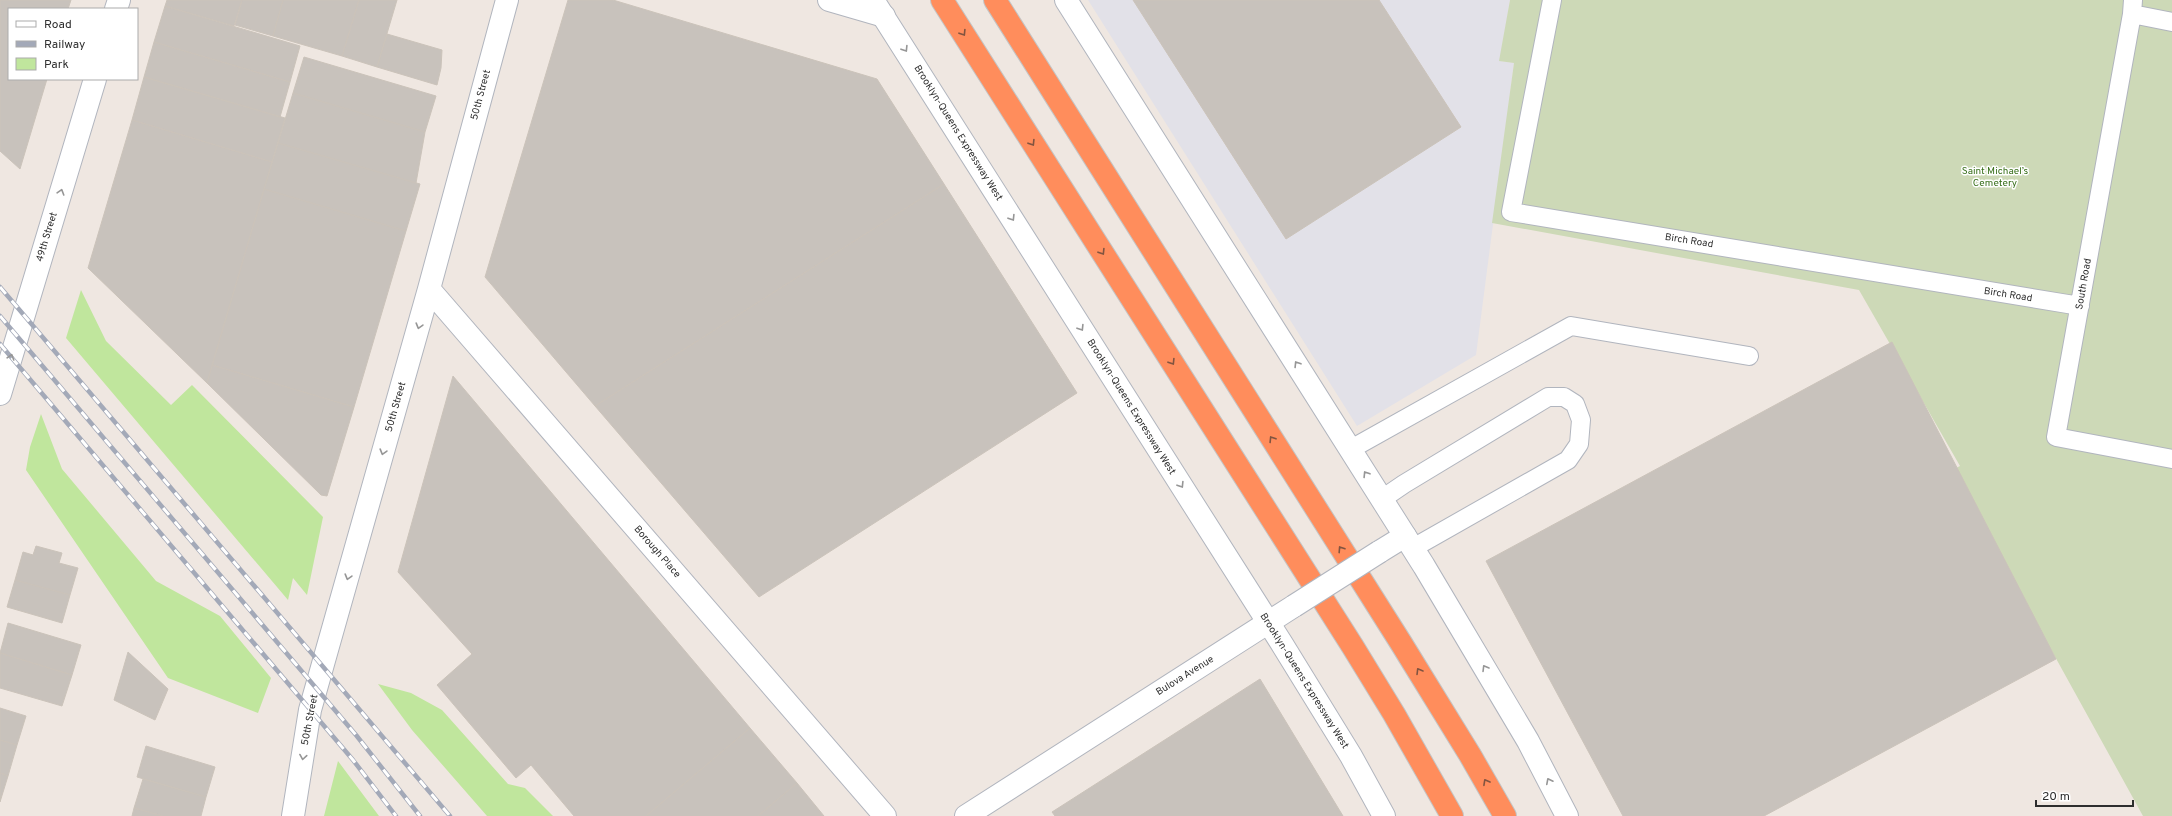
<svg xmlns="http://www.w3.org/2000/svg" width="2172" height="816" font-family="Overpass,sans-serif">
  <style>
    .industrial { fill: #e2e1e8 }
    .green { fill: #c0e69d }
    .cemetery { fill: #cdd9b7 }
    .building { fill: #c8c2bc; stroke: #cbc3ba }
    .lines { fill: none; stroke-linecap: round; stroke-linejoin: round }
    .lane-casing { stroke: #b1b5be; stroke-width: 20 }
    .street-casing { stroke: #b1b5be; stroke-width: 24 }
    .secondary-casing { stroke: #b1b5be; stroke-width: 24 }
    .highway-casing { stroke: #c4c4c4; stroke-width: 24 }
    .lane { stroke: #fff; stroke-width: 18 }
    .street { stroke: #fff; stroke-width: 22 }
    .secondary { stroke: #fff; stroke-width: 22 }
    .highway { stroke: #ff8d5c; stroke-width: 22 }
    .rail-casing { stroke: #a3a9b8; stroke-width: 4.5 }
    .rail { stroke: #fff; stroke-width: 3; stroke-dasharray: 9; stroke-linecap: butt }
    .street-bridge-casing { stroke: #b1b5be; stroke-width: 24; stroke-linecap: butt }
    .street-bridge { stroke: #fff; stroke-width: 22 }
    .oneway { stroke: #825440 }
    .oneway2 { stroke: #969696 }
    .labels { text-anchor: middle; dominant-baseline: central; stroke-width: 3; stroke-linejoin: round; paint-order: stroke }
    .street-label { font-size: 10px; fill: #2e2e2e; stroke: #fff }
    .park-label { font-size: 10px; fill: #376f1a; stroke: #fff }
  </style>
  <rect width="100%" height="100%" fill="#efe7e1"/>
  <path class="industrial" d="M1088,0H1510L1500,61L1514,63L1476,355L1357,426Z"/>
  <path class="green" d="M81,290L106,341L171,405L192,385L323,517L307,595L293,578L288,600L66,338Z
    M42,411L41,414L62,469L156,581L220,616L271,678L258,713L168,678L26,470L30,447Z
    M378,684L411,693L442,710L508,784L525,788L553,816H487L412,730Z
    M338,761L379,816H324Z"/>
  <path class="cemetery" d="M1510,0H2172V816H2143L1952,470L1960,466L1859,290L1492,223L1514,63L1499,61Z"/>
  <path class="building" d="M0,0H71L68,9H9V79H47L20,169L0,151Z
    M167,0H242L234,26L165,6Z
    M242,0H283L273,36L235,25Z
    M283,0H359L342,56L273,36Z
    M359,0H397L377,67L342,56Z
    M568,0H613L877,79L944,184L595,406L485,277Z
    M1133,0H1379L1461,127L1286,239Z
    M165,6L300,46L290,82L154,42Z
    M387,34L442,50L441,68L437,85L377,67Z
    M154,42L290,82L280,117L144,77Z
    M304,57L436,96L425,132L293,93Z
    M144,77L285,118L272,162L132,120Z
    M293,93L425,132L416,183L278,143Z
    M132,120L272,162L207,383L88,268Z
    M278,143L420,184L406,231L264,189Z
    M944,184L1077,393L759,597L595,406Z
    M264,189L406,231L354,407L212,365Z
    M1892,342L2056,659L1764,816H1623L1486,561Z
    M212,365L354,407L327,496L321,495L207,383Z
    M453,376L750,728L646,816H574L531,765L516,778L437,685L472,654L398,572Z
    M36,546L62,553L59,563L78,568L70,595L15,580L23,552L33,555Z
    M15,580L70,595L62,623L7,607Z
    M8,623L81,645L72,675L0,653Z
    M128,652L168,689L155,720L114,700Z
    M0,653L72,675L62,706L0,688Z
    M1260,679L1343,816H1055L1052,812Z
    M0,708L26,716L17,745L0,740Z
    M750,728L797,783L758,816H646Z
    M0,740L17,745L8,776L0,773Z
    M146,746L215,767L206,797L137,777Z
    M0,773L8,776L0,802Z
    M143,779L206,797L201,816H163L134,808Z
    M797,783L824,816H758Z
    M134,808L163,816H132Z"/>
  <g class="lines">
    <g class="lane-casing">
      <path id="lane" d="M1552,0L1511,212L2080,306
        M2133,0L2132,14L2172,22
        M2132,14L2056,437L2172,459
        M1351,449L1571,326L1749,356
        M1382,499L1404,484L1548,397H1564L1575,404L1581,420L1579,444L1568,460L1413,548"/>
    </g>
    <g class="street-casing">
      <path id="street" d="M829,0L884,16
        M116,9L119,0
        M429,289L885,816
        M0,394L95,79
        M1379,552L1405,536
        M293,816L310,710L429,289L507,0
        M966,816L1294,606"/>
    </g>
    <g class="secondary-casing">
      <path id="secondary" d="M873,0L1282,644L1351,756L1384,816
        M1066,0L1424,566L1528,741L1567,816"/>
    </g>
    <g class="highway-casing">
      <path id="highway" d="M942,0L1353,647L1394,714L1452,816
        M995,0L1401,643L1470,755L1505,816"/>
    </g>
    <use href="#lane" class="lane"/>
    <use href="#street" class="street"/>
    <use href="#secondary" class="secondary"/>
    <use href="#highway" class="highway"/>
    <g class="rail-casing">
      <path id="rail" d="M0,287L450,816
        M0,316L356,735L420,816
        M0,344L353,760L396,816"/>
    </g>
    <use href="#rail" class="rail"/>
    <g class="street-bridge-casing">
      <path id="street-bridge" d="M1294,606L1379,552"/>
    </g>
    <use href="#street-bridge" class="street-bridge"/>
  </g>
  <defs><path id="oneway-chevron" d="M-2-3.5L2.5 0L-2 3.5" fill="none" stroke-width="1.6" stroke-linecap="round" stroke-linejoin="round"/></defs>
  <g class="oneway">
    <use href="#oneway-chevron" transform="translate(963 33) rotate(58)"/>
    <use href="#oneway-chevron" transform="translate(1032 143) rotate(58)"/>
    <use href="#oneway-chevron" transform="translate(1102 252) rotate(58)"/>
    <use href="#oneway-chevron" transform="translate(1172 362) rotate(58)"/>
    <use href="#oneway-chevron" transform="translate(1272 439) rotate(-122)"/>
    <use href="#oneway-chevron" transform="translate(1341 549) rotate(-123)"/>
    <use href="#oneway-chevron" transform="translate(1419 671) rotate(-121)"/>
    <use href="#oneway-chevron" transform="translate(1486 782) rotate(-119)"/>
  </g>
  <g class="oneway2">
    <use href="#oneway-chevron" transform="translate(905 49) rotate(58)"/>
    <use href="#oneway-chevron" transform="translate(61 192) rotate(-73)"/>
    <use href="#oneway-chevron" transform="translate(1012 218) rotate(58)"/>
    <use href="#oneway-chevron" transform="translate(419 326) rotate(106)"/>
    <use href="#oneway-chevron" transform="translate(1081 328) rotate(58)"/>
    <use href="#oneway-chevron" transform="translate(11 357) rotate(-73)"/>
    <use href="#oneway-chevron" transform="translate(1297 364) rotate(-122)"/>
    <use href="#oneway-chevron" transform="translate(383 452) rotate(106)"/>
    <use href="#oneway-chevron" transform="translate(1366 474) rotate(-122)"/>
    <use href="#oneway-chevron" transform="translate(1181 485) rotate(58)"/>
    <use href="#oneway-chevron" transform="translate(348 577) rotate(106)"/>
    <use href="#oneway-chevron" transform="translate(1485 668) rotate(-121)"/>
    <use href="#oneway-chevron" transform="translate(303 757) rotate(99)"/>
    <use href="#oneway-chevron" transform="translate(1549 781) rotate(-117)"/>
  </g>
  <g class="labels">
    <g class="street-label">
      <text transform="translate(481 95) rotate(-75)">50th Street</text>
      <text transform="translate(958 133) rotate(58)">Brooklyn-Queens Expressway West</text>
      <text transform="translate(47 237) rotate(-73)">49th Street</text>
      <text transform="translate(1689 241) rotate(9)">Birch Road</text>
      <text transform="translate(2084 284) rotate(-80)">South Road</text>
      <text transform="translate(2008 295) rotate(9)">Birch Road</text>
      <text transform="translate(396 407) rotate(-74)">50th Street</text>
      <text transform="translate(1131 407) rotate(58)">Brooklyn-Queens Expressway West</text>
      <text transform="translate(657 552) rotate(49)">Borough Place</text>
      <text transform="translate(1185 676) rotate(-32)">Bulova Avenue</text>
      <text transform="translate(1304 681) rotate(58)">Brooklyn-Queens Expressway West</text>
      <text transform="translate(310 720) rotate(-79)">50th Street</text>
    </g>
    <g class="park-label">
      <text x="1995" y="171">Saint Michael’s<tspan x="1995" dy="12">Cemetery</tspan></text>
    </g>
  </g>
  <rect x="8" y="8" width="130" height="72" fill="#ffffff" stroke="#ababab"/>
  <rect x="16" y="21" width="20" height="6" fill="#ffffff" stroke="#ababab"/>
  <text x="44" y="28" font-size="12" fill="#2e2e2e">Road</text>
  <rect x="16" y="41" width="20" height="6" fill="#a3a9b8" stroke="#ababab"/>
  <text x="44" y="48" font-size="12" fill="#2e2e2e">Railway</text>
  <rect x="16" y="58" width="20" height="12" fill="#c0e69d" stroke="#ababab"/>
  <text x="44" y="68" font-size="12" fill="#2e2e2e">Park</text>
  <path d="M2036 800v6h97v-6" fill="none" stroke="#2e2e2e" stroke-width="2"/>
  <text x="2042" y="800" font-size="12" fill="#2e2e2e" stroke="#ffffff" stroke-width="3" paint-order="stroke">20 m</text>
</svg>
